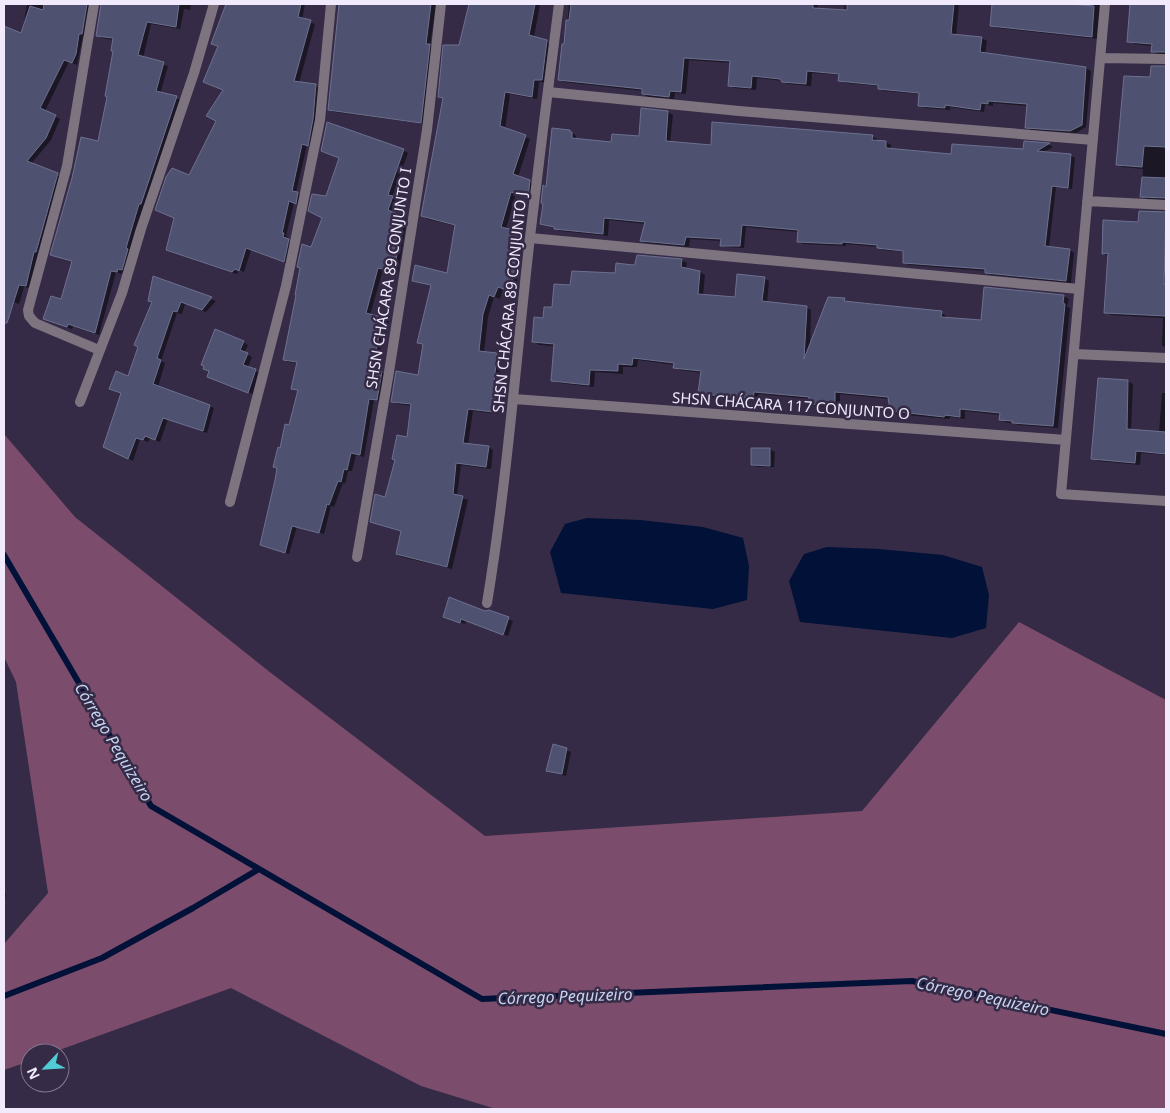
<svg xmlns="http://www.w3.org/2000/svg" width="1170" height="1113" font-family="'Noto Sans',sans-serif">
  <style>
    .forest { fill: #7c4c6c }
    .water { fill: #011137 }
    .shadow { fill: #0007 }
    .lines { fill: none; stroke-linecap: round; stroke-linejoin: round }
    .stream { stroke: #011137; stroke-width: 6 }
    .building { fill: #4e516f; stroke: #6d7090 }
    .minor { stroke: #7e7480; stroke-width: 10 }
    .labels { text-anchor: middle; dominant-baseline: central; stroke-width: 5; stroke-linejoin: round; paint-order: stroke }
    .street-label { font-size: 15px; fill: #f0eafc; stroke: #352b46 }
    .water-label { font-size: 16px; font-style: italic; fill: #c5d5f2; stroke: #352b46 }
  </style>
  <rect width="100%" height="100%" fill="#352b46"/>
  <path class="forest" d="M4,434L75,517L271,673L485,836L862,811L1019,622L1166,700V1109H496L421,1086L231,988L51,1053H30V1061L4,1070V944L48,893L16,682L4,657Z"/>
  <path class="water" d="M587,518L640,520L703,527L743,538L749,566L747,600L713,609L561,593L550,552L565,524Z
    M827,547L879,549L943,555L982,567L989,595L986,628L952,638L800,622L789,581L804,554Z"/>
  <path class="shadow" d="M27,4H93L87,36H83L77,65L69,62L45,111L60,119L51,140L31,164L62,177L30,288L24,287L19,304L4,299V194L33,118L21,126L4,118V28L22,35Z
    M102,4H191L190,10L184,9L180,29L151,24L143,58L168,66L160,94L182,100L126,272L123,271L122,274L116,272L99,335L73,326L72,329L49,321L62,301L73,261L51,255L99,143L108,97L114,51V40L102,38L97,35Z
    M226,4H305L302,20L315,24L299,83L316,86L321,88L312,147L307,145L296,193L302,196L300,206L294,203L286,236L288,237L287,240L293,243L288,264L251,250L244,272L240,270L237,274L172,252L190,176L218,121L225,90L219,46L213,43Z
    M340,4H436L430,46L434,48L425,124L334,112L329,109Z
    M471,4H540L534,37L552,44L547,82H539L537,99L510,94L505,129L530,139L518,177L534,184L533,200L516,193L506,229L523,236L519,266L520,267L516,285L517,294L503,289L500,299L494,297L488,317L484,352L496,354L501,357L499,388L501,389L498,414L473,411L468,445L488,447L493,450L491,469L461,465L457,496L468,500L452,569L402,557L397,554L402,532L371,521L386,498L408,439L412,406L397,404L392,401L419,376L424,345L419,342L433,286L414,280L448,275L456,226L427,219L422,216L445,99L439,96L460,46Z
    M569,4H818L817,9L844,11L845,4H959L956,36L982,38L987,41L985,54L1086,68L1091,71L1086,127L1076,133L1031,130L1026,127L1028,106L993,103V106L985,105L984,112L950,107V110L924,108L919,105L920,94L884,91L879,89V86L845,83L840,80V75L812,73L811,86L788,84L782,81L757,78L756,90L734,88L729,85L731,63L689,60L686,94L675,93L674,99L648,97L643,94V91L564,82L559,80L565,46Z
    M993,4H1100L1097,39L997,28L992,25Z
    M1131,4H1166V55L1158,54L1153,51V46L1134,44L1129,41Z
    M1152,67H1166V200L1147,199L1142,196L1143,169L1122,167L1117,164L1152,79Z
    M642,110L668,112L673,115L670,143L712,146L872,136L877,139L876,142H886L891,145L890,150L952,155L1024,150L1025,143L1050,145L1053,147L1042,153L1070,155L1075,158L1072,189L1056,187L1049,247L1070,250L1074,253L1071,283L991,275L986,273V271L909,265L904,263L905,252L883,250L878,247L846,244V246L803,244L798,241L799,232L746,227L744,248L726,247L722,245V241L690,239L689,247L646,243L642,241L646,224L609,220L608,236L560,231L541,223L547,188L570,131L576,136V140L612,143L640,137Z
    M403,150L408,153L392,197L397,200L392,213L407,219L398,274L383,270L370,315L389,321L386,338L383,337L376,372H382L386,375L382,401L374,400L364,457L356,455L352,471H348L345,484L343,483L334,507L331,506L324,534L297,527L289,554L266,547L281,450L290,427L299,391L292,388L298,363L288,362L284,360L311,248L324,218L327,198Z
    M1140,212L1166,213V348L1162,345L1163,318L1111,315L1106,312L1108,256L1103,253L1139,223Z
    M682,260L687,263L686,269L700,272L705,275L703,295L736,299L764,278L769,281L767,303L806,307L811,310L810,347L844,300L850,303L941,313L946,316V319L982,322L1064,296L1069,299L1067,307L1070,308L1058,428L1019,425L1005,422L1000,419L1001,415L965,411V419L950,417L949,419L896,414L891,410L890,399L840,394V408L814,406L809,403L810,399L759,394L758,401L718,398L705,395L700,392L702,373L680,370L675,367V365L638,360L637,367H623V374L595,372L594,387L558,383L552,380L555,346L539,345L534,342L544,320L572,286L616,275L617,264L636,265Z
    M154,277L216,301L206,312L185,304L182,314L177,313L161,361L165,363L158,387L214,408L207,433L168,419L160,442L150,438L148,442L140,439L133,461L105,446L122,394L111,389L129,377L153,302L149,300Z
    M243,342L248,345L244,353L252,357L248,367L260,373L253,394L213,379Z
    M1099,380L1128,381L1133,384L1131,431L1159,433L1162,393H1166V455L1141,453L1140,465L1098,461L1093,458Z
    M753,449H770L775,452L774,467H757L752,465Z
    M489,611L513,621L508,636L466,620L465,624L449,619Z
    M554,746L571,752L566,776L548,770Z
    M4,893L6,894L4,905Z"/>
  <g class="lines">
    <path class="stream" d="M4,555L151,806L482,999L912,981L1166,1034
      M4,996L102,958L193,908L259,869"/>
  </g>
  <path class="building" d="M44,4H87L82,34H79L76,54L72,63L64,60L40,108L56,115L46,138L27,161L58,173L36,252H34L26,286L19,285L7,323H4V26L21,33L30,6L43,10Z
    M101,4H179L176,27L147,22L142,40L138,55L164,62L156,91L177,96L141,204H139L126,248L128,249L122,270L118,269L117,272L111,271L95,333L68,324L67,327L43,319L51,296L61,299L72,261L50,255L72,178L81,137L98,141L107,97L105,96L113,51H111L113,38L96,36Z
    M226,4H301L298,17L311,20L294,81L316,84L313,119L308,146L302,144L292,191L298,192L296,204L289,201L282,233H284L283,237L289,239L284,262L246,248L239,271L235,269L232,272L166,250L174,218L155,210L166,177L172,168L189,175L216,121L206,116L223,90L203,82L218,46L211,44Z
    M339,4H431L426,44H430L421,123L328,110Z
    M469,4H535L529,35L547,40L542,80H534L532,97L505,92L500,126L526,135L513,174L530,180L528,198L511,192L501,227L518,231L514,263H516L512,281V292L498,287L494,297L489,295L483,314L479,351L497,353L494,384L497,385L493,412L468,409L463,443L489,446L486,467L456,463L453,494L463,496L447,567L396,554L401,531L370,522L375,494L385,497L395,460L392,459L397,435L407,437L411,404L391,402L396,371L418,375L423,344L417,343L431,285L412,281L415,265L447,273L455,225L421,216L443,98L438,97L443,45H459Z
    M571,4H813V8L847,10V4H954L951,34L982,37L980,52L1086,67L1082,125L1070,131L1025,128L1027,104L988,101V104L981,103L980,110L945,105V108L918,106L919,93L878,89V85L838,81L839,74L807,71L806,84L782,82L780,79L752,76L751,88L728,86L730,61L684,58L681,92L670,91L669,97L642,94V89L558,80L562,44H564L566,20H569Z
    M992,4H1070L1094,6L1092,37L990,26Z
    M1130,4H1166V52H1151L1152,44L1127,42Z
    M1151,66H1166V147L1144,146L1142,167L1116,165L1124,76L1150,77Z
    M641,108L668,111L666,141L711,145L712,122L873,135L872,140L886,141V148L951,154L952,144L1023,149L1024,141L1050,143L1037,151L1071,154L1068,188L1052,186L1045,246L1070,249L1066,281L985,273V269L903,263V251L877,248V245L842,242V244L797,242L798,230L742,225L740,246H720L721,239L686,237L684,245L640,241L645,222L604,218L603,234L554,229V227L540,224L543,204L541,203L543,185L546,187L552,128L570,130V132H572V138L611,142L612,134L639,136Z
    M327,122L404,149L388,195L393,196L388,210L403,216L394,272L378,268L366,313L385,318L382,336L379,335L372,371H382L377,400L369,399L360,455L351,453L347,470L344,469L341,482L338,481L329,505L327,504L319,533L292,526L285,553L260,545L275,480L277,468L273,467L278,447L280,448L285,424L289,425L298,390L291,389L297,362L283,360L296,295H295L300,268L297,267L302,244L311,247L322,218L308,211L312,194L326,196L339,158L321,151Z
    M1142,177L1166,178V198L1140,197Z
    M1139,211L1166,212L1164,284H1166V316L1104,313L1108,253L1102,254L1103,220L1138,222Z
    M637,255L682,259L681,267L700,271L698,294L735,297L737,274L765,277L762,301L807,306L804,359L828,297L845,298L844,301L872,304L942,311L941,317L981,320L984,287L1064,295L1063,303L1065,304L1053,426L1012,423V421L999,420L1000,413L960,409V417L945,415L944,417L890,411L888,397L835,392V406L808,404L809,397L754,392L753,399L711,395L698,393L701,371L673,368L674,363L633,358L632,365L618,364V371L590,370L589,385L551,381L554,344L532,342L534,317L543,318L544,307H552L554,284L570,285L572,271L615,273L616,263L633,265L635,264Z
    M153,276L212,297L202,310L181,302L177,312L173,311L157,358L161,360L153,384L210,405L203,431L163,418L155,440L145,436L143,440L136,438L128,459L103,447L121,393L109,389L116,371L128,376L138,347L134,345L152,302L148,301Z
    M215,329L244,341L240,350L248,353L243,365L256,369L248,393L207,377L209,371L203,369L204,366L201,365Z
    M1098,378L1128,380L1127,429L1166,432V454L1136,451L1135,463L1091,459Z
    M751,448H770V466L751,465Z
    M449,597L485,611L489,610L509,617L503,635L461,619L460,623L443,617Z
    M553,744L567,748L562,774L546,771Z"/>
  <g class="lines">
    <path class="minor" d="M94,4L67,166L28,310L29,316L35,323L99,350
      M1105,4L1061,494L1166,501
      M1100,58L1166,59
      M548,92L739,111L1093,140
      M1087,201L1166,205
      M530,238L1079,289
      M1074,354L1166,358
      M514,399L1066,440
      M80,402L122,293L141,229L194,73L214,4
      M230,502L286,286L320,120L331,4
      M357,557L389,372L427,130L441,4
      M487,603C507,482 516,359 530,237C539,159 549,82 559,4"/>
  </g>
  <g class="labels">
    <g class="street-label">
      <text transform="translate(388 278) rotate(-81)">SHSN CHÁCARA 89 CONJUNTO I</text>
      <text transform="translate(509 302) rotate(-84)">SHSN CHÁCARA 89 CONJUNTO J</text>
      <text transform="translate(791 405) rotate(4)">SHSN CHÁCARA 117 CONJUNTO O</text>
    </g>
    <g class="water-label">
      <text transform="translate(114 742) rotate(59)">Córrego Pequizeiro</text>
      <text transform="translate(565 996) rotate(-2)">Córrego Pequizeiro</text>
      <text transform="translate(983 996) rotate(12)">Córrego Pequizeiro</text>
    </g>
  </g>
  <rect width="1170" height="1113" fill="none" stroke="#f0eafc" stroke-width="10"/>
  <g transform="translate(45 1068) rotate(245)"><circle r="24" fill="#352b46" stroke="#80778f"/>
  <path d="M0-4L9 19L0 12L-9 19Z" fill="#51ccd4"/>
  <text y="-8" font-size="14" font-weight="bold" text-anchor="middle" fill="#f0eafc">N</text>
  </g>
</svg>
